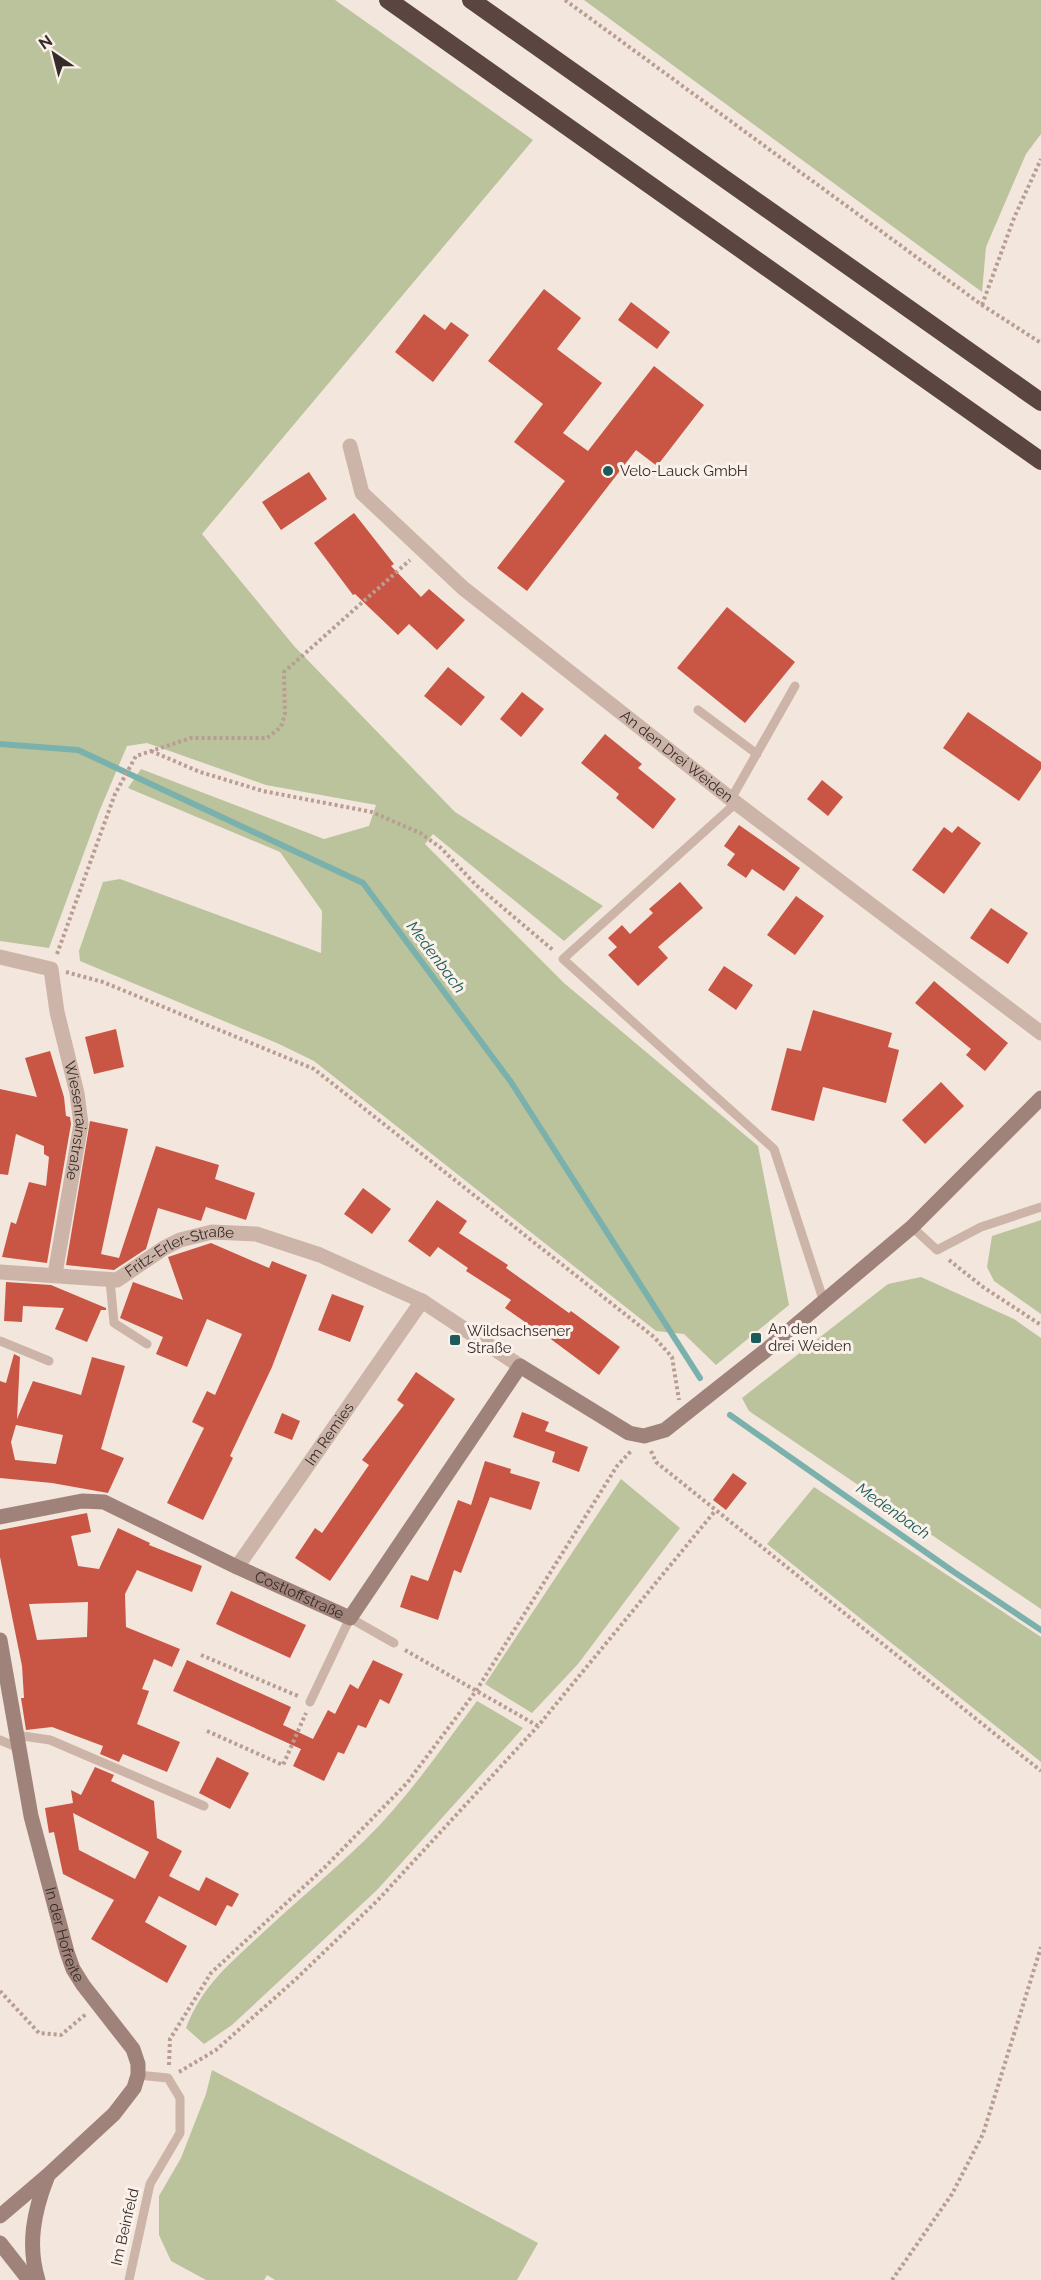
<svg xmlns="http://www.w3.org/2000/svg" width="1041" height="2280" font-family="Raleway,sans-serif">
  <style>
    .green { fill: #bac39c }
    .lines { fill: none; stroke-linecap: round; stroke-linejoin: round }
    .stream { stroke: #7bb1ad; stroke-width: 6 }
    .building { fill: #c95645; fill-rule: evenodd }
    .path { stroke: #b89e92; stroke-width: 4; stroke-dasharray: 3 3; stroke-linecap: butt }
    .service { stroke: #ccb4a8; stroke-width: 9 }
    .minor { stroke: #ccb4a8; stroke-width: 15 }
    .secondary { stroke: #9f837a; stroke-width: 15 }
    .motorway { stroke: #5a4540; stroke-width: 18 }
    .poi-dot { fill: #1d5b58; stroke: #faf1ea; stroke-width: 2 }
    .labels { text-anchor: middle; dominant-baseline: central; stroke-width: 6; stroke-linejoin: round; paint-order: stroke }
    .poi-label { font-size: 15px; fill: #382c29; stroke: #faf1ea; text-anchor: start }
    .street-label { font-size: 15px; fill: #382c29; stroke: #faf1ea }
    .water-label { font-size: 16px; font-style: italic; fill: #1d5b58; stroke: #faf1ea }
  </style>
  <rect width="100%" height="100%" fill="#f3e6dd"/>
  <path class="green" d="M0,0H335L533,140L202,534L294,646L455,812L603,906L564,941L433,834L425,844L564,983L758,1146L789,1305L716,1365L684,1334L656,1331L314,1061L279,1044L80,961L79,951L103,882L120,879L321,953L322,911L280,852L128,788L141,769L324,839L369,826L376,805L266,785L147,743L127,746L99,812L49,948L0,941Z
    M584,0H1041V134L1026,154L986,247L982,292Z
    M1041,1220V1314L994,1281L987,1267L992,1236Z
    M921,1277L1014,1319L1041,1338V1609L749,1411L742,1398L888,1284Z
    M621,1479L680,1528L578,1664L532,1713L485,1684Z
    M814,1487L1041,1637V1762L767,1544Z
    M477,1701L523,1728L377,1890L232,2025L204,2044L186,2028C202,1987 225,1968 256,1939C292,1905 330,1874 365,1840C408,1798 441,1749 477,1701Z
    M212,2070L538,2243L517,2280H275L267,2275L264,2280H206L171,2261L159,2235V2196L181,2158L206,2094Z"/>
  <g class="lines">
    <path class="stream" d="M0,744L78,750L363,883L511,1082L700,1378
      M730,1415L954,1572L1041,1630"/>
  </g>
  <path class="building" d="M544,289L581,318L557,349L602,383L563,433L588,451L654,366L704,405L657,466L636,450L527,591L497,568L565,481L514,442L543,404L488,361Z
    M631,302L670,332L657,349L618,320Z
    M424,314L445,330L451,322L469,335L433,382L395,352Z
    M309,472L327,499L281,530L262,502Z
    M354,513L394,564L391,566L421,597L429,589L465,620L437,650L409,624L398,635L355,594L353,595L314,543Z
    M727,607L795,662L745,723L677,668Z
    M448,667L485,697L461,726L424,696Z
    M522,692L544,709L521,737L500,719Z
    M968,712L1041,762V769L1019,801L943,748Z
    M605,734L642,764L638,768L676,799L653,829L616,798L619,794L581,763Z
    M822,780L843,797L828,816L807,799Z
    M739,825L800,868L784,891L752,869L746,878L727,865L735,854L724,846Z
    M958,826L981,843L944,894L912,870L944,827L952,833Z
    M680,882L703,908L658,947L668,958L638,986L608,955L617,947L608,938L622,925L630,934L653,913L649,909Z
    M796,896L824,916L795,955L767,935Z
    M991,908L1028,933L1008,964L970,938Z
    M724,966L753,985L736,1010L708,990Z
    M934,981L1008,1043L985,1071L966,1055L971,1049L915,1003Z
    M813,1010L892,1033L888,1047L899,1050L886,1103L823,1087L814,1121L771,1110L787,1048L801,1051Z
    M116,1029L124,1067L94,1074L85,1037Z
    M50,1051L64,1097L66,1116L70,1117L71,1124L47,1263L2,1257L11,1222L16,1224L29,1182L46,1186L49,1157L44,1154V1146L16,1134L8,1175L0,1174V1089L37,1097L25,1058Z
    M941,1082L964,1106L925,1144L902,1120Z
    M90,1121L128,1129L101,1254L119,1258L156,1146L219,1165L215,1179L255,1193L246,1220L206,1207L201,1221L158,1208L146,1249L114,1270L66,1265Z
    M363,1188L391,1209L372,1234L344,1214Z
    M437,1200L467,1221L459,1233L508,1265L506,1268L569,1313L571,1311L620,1347L599,1375L536,1328L535,1329L505,1308L511,1300L466,1271L468,1268L438,1247L430,1257L408,1241Z
    M211,1243L269,1268L272,1261L307,1275L272,1367L230,1456L233,1458L203,1520L167,1503L204,1428L192,1422L207,1391L215,1395L242,1334L207,1319L187,1367L156,1354L163,1337L120,1318L133,1282L183,1300L168,1257Z
    M6,1282L51,1285L106,1308V1310H101L87,1342L55,1329L64,1308L23,1306L22,1322L4,1321Z
    M332,1294L364,1306L350,1342L318,1330Z
    M14,1354L20,1357L17,1419L33,1381L81,1395L92,1357L125,1366L101,1449L124,1458L108,1493L52,1483L0,1478V1381L6,1383ZM16,1425L63,1435L56,1464L15,1460L11,1442Z
    M416,1372L455,1399L330,1581L295,1558L315,1528L322,1533L369,1465L362,1460L404,1405L397,1400Z
    M522,1412L549,1422L545,1431L588,1447L579,1472L552,1462L555,1452L513,1437Z
    M282,1413L300,1421L292,1440L274,1433Z
    M485,1461L511,1469L510,1473L540,1482L531,1510L490,1497L461,1573L454,1570L438,1620L400,1607L411,1575L428,1581L458,1500L471,1505Z
    M733,1473L747,1483L726,1510L713,1500Z
    M87,1513L91,1532L71,1536L78,1566L99,1569L118,1528L150,1543L149,1545L202,1566L192,1592L137,1570L125,1594L126,1627L180,1649L172,1667L154,1659L142,1689L149,1691L137,1724L180,1742L167,1772L123,1754L119,1762L100,1754L103,1746L52,1727L26,1730L21,1698H24L22,1666L0,1557V1530ZM88,1602L87,1637L37,1640L29,1604Z
    M231,1591L306,1625L290,1658L216,1624Z
    M187,1660L291,1707L283,1725L313,1739L328,1710L335,1714L350,1684L358,1689L373,1660L403,1674L389,1704L380,1699L366,1728L358,1725L344,1754L338,1752L324,1781L293,1766L301,1749L173,1691Z
    M217,1757L249,1773L230,1809L199,1793Z
    M95,1767L114,1775L111,1781L154,1801L157,1838L182,1851L169,1876L199,1891L206,1877L239,1894L232,1907L227,1905L216,1926L159,1896L145,1922L187,1946L167,1983L91,1939L114,1900L63,1874L54,1832L49,1833L45,1808L73,1803L71,1790L81,1795ZM73,1813L149,1852L135,1879L79,1850Z"/>
  <g class="lines">
    <path class="path" d="M565,0L982,305L1041,343
      M982,305L1014,218L1041,159
      M151,751L200,772L263,791L372,812L420,833L441,848L476,885L553,950
      M57,954L115,794L136,756L191,738H267L281,727L285,714L284,672L410,560
      M66,972L103,982L314,1069L654,1337L672,1357L679,1400
      M949,1260L983,1287L1041,1325
      M651,1451L656,1462L1041,1771
      M405,1650L538,1726
      M201,1655L298,1696
      M207,1731L283,1765L306,1713
      M0,1991L39,2033L61,2035L86,2014
      M169,2065L170,2039L211,1973L325,1867L407,1783L476,1691L617,1466L632,1450
      M179,2072L216,2050L296,1979L378,1900L538,1726L715,1511
      M892,2280L952,2194L983,2134L1041,1947"/>
    <path class="service" d="M698,710L757,754
      M731,799L795,686
      M736,803L563,959L774,1149L824,1302
      M912,1227L937,1250L981,1227L1041,1207
      M110,1280L114,1323L147,1344
      M0,1341L49,1361
      M310,1702L350,1618L394,1643
      M16,1735L50,1740L204,1806
      M0,1740L19,1748
      M129,2280L150,2184L180,2133V2098L168,2078L138,2075"/>
    <g class="minor">
      <path id="s1" d="M350,446L362,493L463,588L736,803L1041,1033"/>
      <path id="s2" d="M0,957L51,969L57,1012L77,1093L81,1124L55,1274"/>
      <path id="s3" d="M0,1272L117,1280L164,1248L180,1240L212,1232L256,1234L320,1255L422,1301L520,1366"/>
      <path id="s4" d="M237,1567L422,1301"/>
    </g>
    <g class="secondary">
      <path id="s5" d="M0,1517L82,1501L104,1502L237,1567L350,1618L520,1366L629,1433L644,1436L665,1430L765,1351L912,1227L1041,1098"/>
      <path id="s6" d="M0,1640L31,1816L67,1952L73,1969L83,1985L133,2049L138,2064V2075L134,2088L114,2114L47,2176L0,2216"/>
      <path d="M0,2243L29,2280"/>
      <path d="M38,2280C27,2245 34,2211 47,2178"/>
    </g>
    <path class="motorway" d="M388,0L1041,461
      M471,0L1041,402"/>
  </g>
  <g class="poi-dot">
    <circle cx="608" cy="471" r="6"/>
    <rect x="750" y="1332" width="12" height="12" rx="3"/>
    <rect x="449" y="1334" width="12" height="12" rx="3"/>
  </g>
  <g class="labels">
    <g class="poi-label">
      <text x="620" y="471">Velo-Lauck GmbH</text>
      <text x="768" y="1329">An den<tspan x="768" dy="17">drei Weiden</tspan></text>
      <text x="467" y="1331">Wildsachsener<tspan x="467" dy="17">Straße</tspan></text>
    </g>
    <g class="street-label">
      <text stroke="none"><textPath href="#s1" startOffset="459">An den Drei Weiden</textPath></text>
      <text stroke="none"><textPath href="#s2" startOffset="207">Wiesenrainstraße</textPath></text>
      <text stroke="none"><textPath href="#s3" startOffset="188">Fritz-Erler-Straße</textPath></text>
      <text stroke="none"><textPath href="#s4" startOffset="162">Im Remies</textPath></text>
      <text stroke="none"><textPath href="#s5" startOffset="322">Costloffstraße</textPath></text>
      <text stroke="none"><textPath href="#s6" startOffset="302">In der Hofreite</textPath></text>
      <text transform="translate(125 2227) rotate(-77)">Im Beinfeld</text>
    </g>
    <g class="water-label">
      <text transform="translate(436 957) rotate(53)">Medenbach</text>
      <text transform="translate(893 1511) rotate(35)">Medenbach</text>
    </g>
  </g>
  <g transform="translate(54 54) rotate(325)" stroke="#faf1ea" stroke-width="4.5" paint-order="stroke">
  <path d="M0-4.5L10 22L0 15L-10 22Z" fill="#382c29"/>
  <text y="-9" font-size="16" font-weight="bold" text-anchor="middle" fill="#382c29">N</text>
  </g>
</svg>
